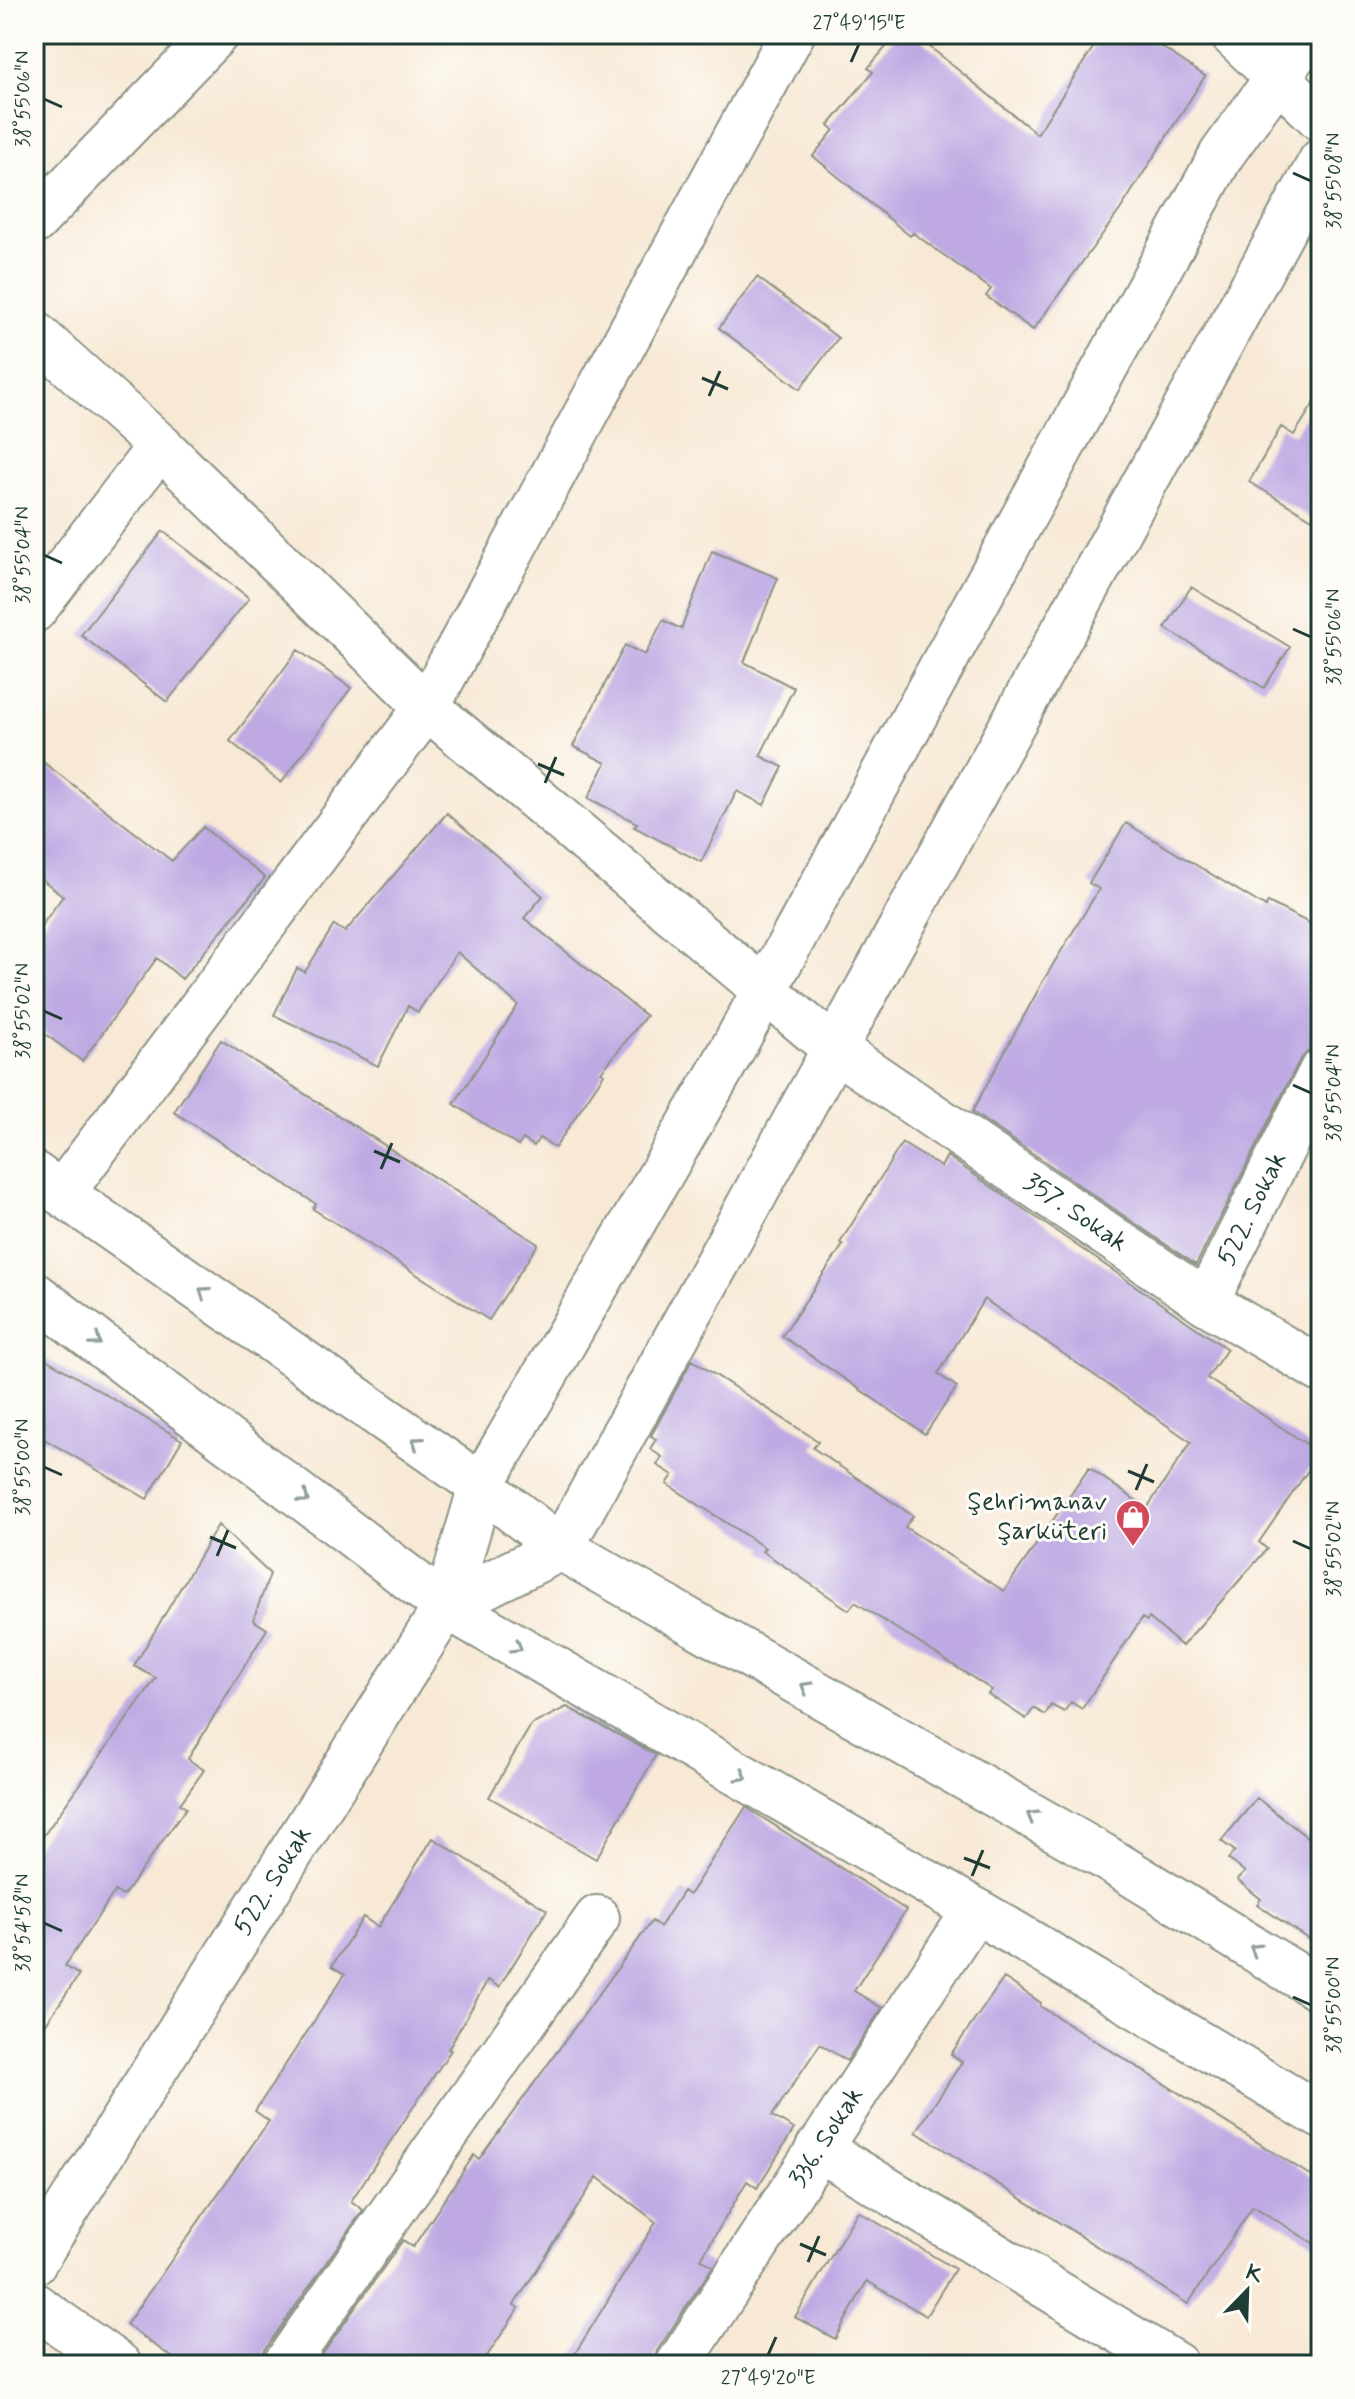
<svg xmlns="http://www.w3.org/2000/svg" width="1355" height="2399" font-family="Mynerve,sans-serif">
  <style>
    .building { fill: #bea9e3 }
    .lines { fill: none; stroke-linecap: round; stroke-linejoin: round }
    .street-casing { stroke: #8c9385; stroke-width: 48 }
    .secondary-casing { stroke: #8c9385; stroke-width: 48 }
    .street { stroke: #fff; stroke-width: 44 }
    .secondary { stroke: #fff; stroke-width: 44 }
    .oneway { stroke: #8f9e9a }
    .ticks { fill: none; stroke: #1f3d34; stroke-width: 3 }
    .labels { text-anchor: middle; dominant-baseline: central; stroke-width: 6; stroke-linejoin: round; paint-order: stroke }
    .street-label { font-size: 26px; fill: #1f3d34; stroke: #fdfcf7 }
    .poi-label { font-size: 26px; fill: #1f3d34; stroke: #fdfcf7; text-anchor: end }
    .neatline { fill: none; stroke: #1f3d34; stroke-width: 3 }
    .ticks-label { font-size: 20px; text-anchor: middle; fill: #1f3d34 }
  </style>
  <rect width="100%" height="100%" fill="#fdfcf7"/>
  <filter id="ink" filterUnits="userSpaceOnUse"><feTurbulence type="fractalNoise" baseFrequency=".0125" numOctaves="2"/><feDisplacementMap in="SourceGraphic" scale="16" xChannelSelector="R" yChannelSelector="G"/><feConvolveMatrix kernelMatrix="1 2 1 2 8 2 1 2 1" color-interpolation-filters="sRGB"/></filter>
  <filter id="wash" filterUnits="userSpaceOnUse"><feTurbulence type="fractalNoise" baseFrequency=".006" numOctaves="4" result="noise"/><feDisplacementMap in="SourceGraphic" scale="32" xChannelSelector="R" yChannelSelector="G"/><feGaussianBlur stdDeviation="1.8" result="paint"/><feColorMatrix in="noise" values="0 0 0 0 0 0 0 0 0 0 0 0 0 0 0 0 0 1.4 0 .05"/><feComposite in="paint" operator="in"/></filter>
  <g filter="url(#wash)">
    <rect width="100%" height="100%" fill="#f8e9d6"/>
    <g id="blocks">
      <path class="building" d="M897,34H914L1037,134L1102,34H1142L1205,76L1120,210L1033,330L986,296L991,289L913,233L910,236L813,156L834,130L829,125L873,72L868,68Z
        M757,277L838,338L800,389L719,328Z
        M1321,392V524L1249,482L1281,427L1294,435Z
        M163,531L249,598L167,702L81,635Z
        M712,551L778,578L744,662L794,688L760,756L783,767L764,805L737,791L701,862L634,827L637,823L588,798L606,763L573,746L625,645L645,655L663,620L681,629Z
        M1191,587L1290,647L1264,688L1165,628Z
        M298,650L351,688L281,783L230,741Z
        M34,755L172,861L203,827L265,878L182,979L157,958L82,1061L34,1026V936L63,896L34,873Z
        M447,813L543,896L524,918L646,1016L601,1072L604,1074L555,1148L539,1138L534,1146L523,1139L518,1146L454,1104L518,1005L457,952L418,1012L408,1006L378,1066L274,1015L297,968L305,972L334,925L345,932Z
        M1126,823L1266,907L1268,902L1321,929V1047L1308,1051L1299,1061L1196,1265L972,1112L1043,981L1099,889L1089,883Z
        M221,1040L538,1244L489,1320L313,1209L316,1204L174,1112Z
        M902,1143L941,1167L947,1156L1227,1349L1207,1378L1320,1453L1259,1542L1267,1549L1182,1646L1149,1618L1147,1621L1142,1618L1082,1709L1071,1702L1064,1712L1051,1705L1045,1715L1034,1708L1026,1719L988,1694L992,1690L855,1602L849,1610L762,1551L765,1548L667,1484L673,1475L657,1465L662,1457L650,1449L656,1439L651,1436L692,1360L818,1441L813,1448L913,1516L905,1527L1004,1591L1089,1468L1147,1508L1191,1442L984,1299L938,1374L957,1387L925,1434L782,1336L843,1245L840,1243Z
        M34,1352L182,1440L147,1499L34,1433Z
        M218,1525L270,1574L253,1620L267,1629L188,1759L204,1770L180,1804L186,1808L123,1896L115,1891L65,1966L79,1975L34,2041V1849L156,1678L134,1666Z
        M567,1707L656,1755L596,1859L489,1797L531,1725Z
        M1257,1798L1321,1848V1948L1257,1904L1261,1899L1237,1880L1245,1872L1228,1859L1235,1851L1221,1841Z
        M746,1807L906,1910L854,1991L882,2008L847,2061L820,2044L772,2116L794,2129L757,2188L747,2181L701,2259L713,2266L657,2351L653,2365H568L656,2222L597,2177L514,2305L519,2308L481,2365H315L403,2240L413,2247L474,2155L479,2159L652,1921L660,1927L683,1891L689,1895Z
        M433,1838L547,1910L499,1987L488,1980L448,2049L451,2050L351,2201L363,2210L264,2351L260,2365H183L126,2325L269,2121L255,2111L345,1974L332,1966L363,1917L378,1927Z
        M1004,1978L1041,2003L1040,2006L1321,2182V2248L1253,2206L1188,2304L916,2132L962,2062L951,2054Z
        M858,2211L955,2269L926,2316L867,2281L835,2339L795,2317Z"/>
    </g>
  </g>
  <g filter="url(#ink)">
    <use href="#blocks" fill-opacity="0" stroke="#8c9385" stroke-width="2"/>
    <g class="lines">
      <g class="street-casing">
        <g id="street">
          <path d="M1232,34L1321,119"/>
          <path d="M34,222L216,34"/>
          <path id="s1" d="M34,333L160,446L427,707L836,1050L1206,1302L1321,1370"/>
          <path d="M34,610L160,446"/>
          <path d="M62,1193L427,707L792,34"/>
          <path id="s2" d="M1206,1302L1321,1072"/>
          <path d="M446,1606L561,1548L1321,161"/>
          <path d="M818,2148L1176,2365"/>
          <path id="s3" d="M34,2262L446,1606L481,1486L721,1070L1222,154L1309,34"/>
          <path d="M34,2305L119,2365"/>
          <path d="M285,2365L597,1918"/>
          <path id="s4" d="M678,2365L975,1910"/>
        </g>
      </g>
      <g class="secondary-casing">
        <path id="secondary" d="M34,1174L481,1486L561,1548L1101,1855L1321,1990
          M34,1294L446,1606L975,1910L1321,2116"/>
      </g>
      <use href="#street" class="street"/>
      <use href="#secondary" class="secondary"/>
    </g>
    <defs><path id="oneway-chevron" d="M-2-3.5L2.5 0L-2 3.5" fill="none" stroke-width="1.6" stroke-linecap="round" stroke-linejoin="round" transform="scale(2)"/></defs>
    <g class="oneway">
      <use href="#oneway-chevron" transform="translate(204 1292) rotate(-145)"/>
      <use href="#oneway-chevron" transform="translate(96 1341) rotate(37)"/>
      <use href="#oneway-chevron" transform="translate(417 1442) rotate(-145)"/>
      <use href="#oneway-chevron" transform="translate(304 1498) rotate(37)"/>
      <use href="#oneway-chevron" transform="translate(517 1647) rotate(30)"/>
      <use href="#oneway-chevron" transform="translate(806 1687) rotate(-150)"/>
      <use href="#oneway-chevron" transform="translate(742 1776) rotate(30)"/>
      <use href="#oneway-chevron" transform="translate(1032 1816) rotate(-150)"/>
      <use href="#oneway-chevron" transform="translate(1255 1949) rotate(-149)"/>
    </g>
  </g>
  <path class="ticks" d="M851,62L859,44M44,99L62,107M1293,173L1311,181M702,378L728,389M709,396L720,371M44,555L62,563M1293,629L1311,637M538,764L564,775M545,783L556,757M44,1011L62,1019M1293,1085L1311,1093M374,1151L400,1162M381,1169L392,1143M44,1467L62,1475M1128,1471L1154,1482M1136,1490L1147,1464M210,1537L236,1548M1293,1541L1311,1549M217,1556L228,1530M964,1858L990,1868M972,1876L983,1850M44,1923L62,1931M1293,1997L1311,2005M800,2244L826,2255M808,2262L819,2236M768,2355L776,2337"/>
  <defs>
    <g id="shop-pin" transform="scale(1.8)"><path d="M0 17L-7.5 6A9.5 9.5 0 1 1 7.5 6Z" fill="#d1495b" stroke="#fdfcf7"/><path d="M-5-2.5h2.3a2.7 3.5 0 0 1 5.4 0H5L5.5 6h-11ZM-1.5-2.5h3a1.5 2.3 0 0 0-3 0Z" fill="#fff"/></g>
  </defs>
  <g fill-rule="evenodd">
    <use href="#shop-pin" x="1133" y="1517"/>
  </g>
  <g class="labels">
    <g class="street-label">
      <text stroke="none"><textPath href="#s2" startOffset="104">522. Sokak</textPath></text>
      <text stroke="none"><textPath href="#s1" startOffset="1366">357. Sokak</textPath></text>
      <text stroke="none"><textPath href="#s3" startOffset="450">522. Sokak</textPath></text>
      <text stroke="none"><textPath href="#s4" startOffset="272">336. Sokak</textPath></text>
    </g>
    <g class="poi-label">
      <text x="1107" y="1502">Şehrimanav<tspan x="1107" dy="30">Şarküteri</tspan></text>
    </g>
  </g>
  <rect width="1355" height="2399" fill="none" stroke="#fdfcf7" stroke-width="88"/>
  <g transform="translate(1247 2291) rotate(23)" stroke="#fdfcf7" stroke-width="6" paint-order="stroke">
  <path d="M0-6L14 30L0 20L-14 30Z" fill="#1f3d34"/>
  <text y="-12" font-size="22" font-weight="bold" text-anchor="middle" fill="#1f3d34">K</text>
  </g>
  <rect x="44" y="44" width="1267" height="2311" class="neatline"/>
  <g class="ticks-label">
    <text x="859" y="29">27°49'15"E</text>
    <text transform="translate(22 99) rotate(-90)" y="7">38°55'06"N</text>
    <text transform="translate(1333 181) rotate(-90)" y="7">38°55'08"N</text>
    <text transform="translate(22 555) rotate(-90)" y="7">38°55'04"N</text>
    <text transform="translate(1333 637) rotate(-90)" y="7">38°55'06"N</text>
    <text transform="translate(22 1011) rotate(-90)" y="7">38°55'02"N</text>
    <text transform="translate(1333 1093) rotate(-90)" y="7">38°55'04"N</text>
    <text transform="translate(22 1467) rotate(-90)" y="7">38°55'00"N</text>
    <text transform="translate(1333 1549) rotate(-90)" y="7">38°55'02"N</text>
    <text transform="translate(22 1923) rotate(-90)" y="7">38°54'58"N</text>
    <text transform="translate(1333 2005) rotate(-90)" y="7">38°55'00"N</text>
    <text x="768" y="2384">27°49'20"E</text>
  </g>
</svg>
